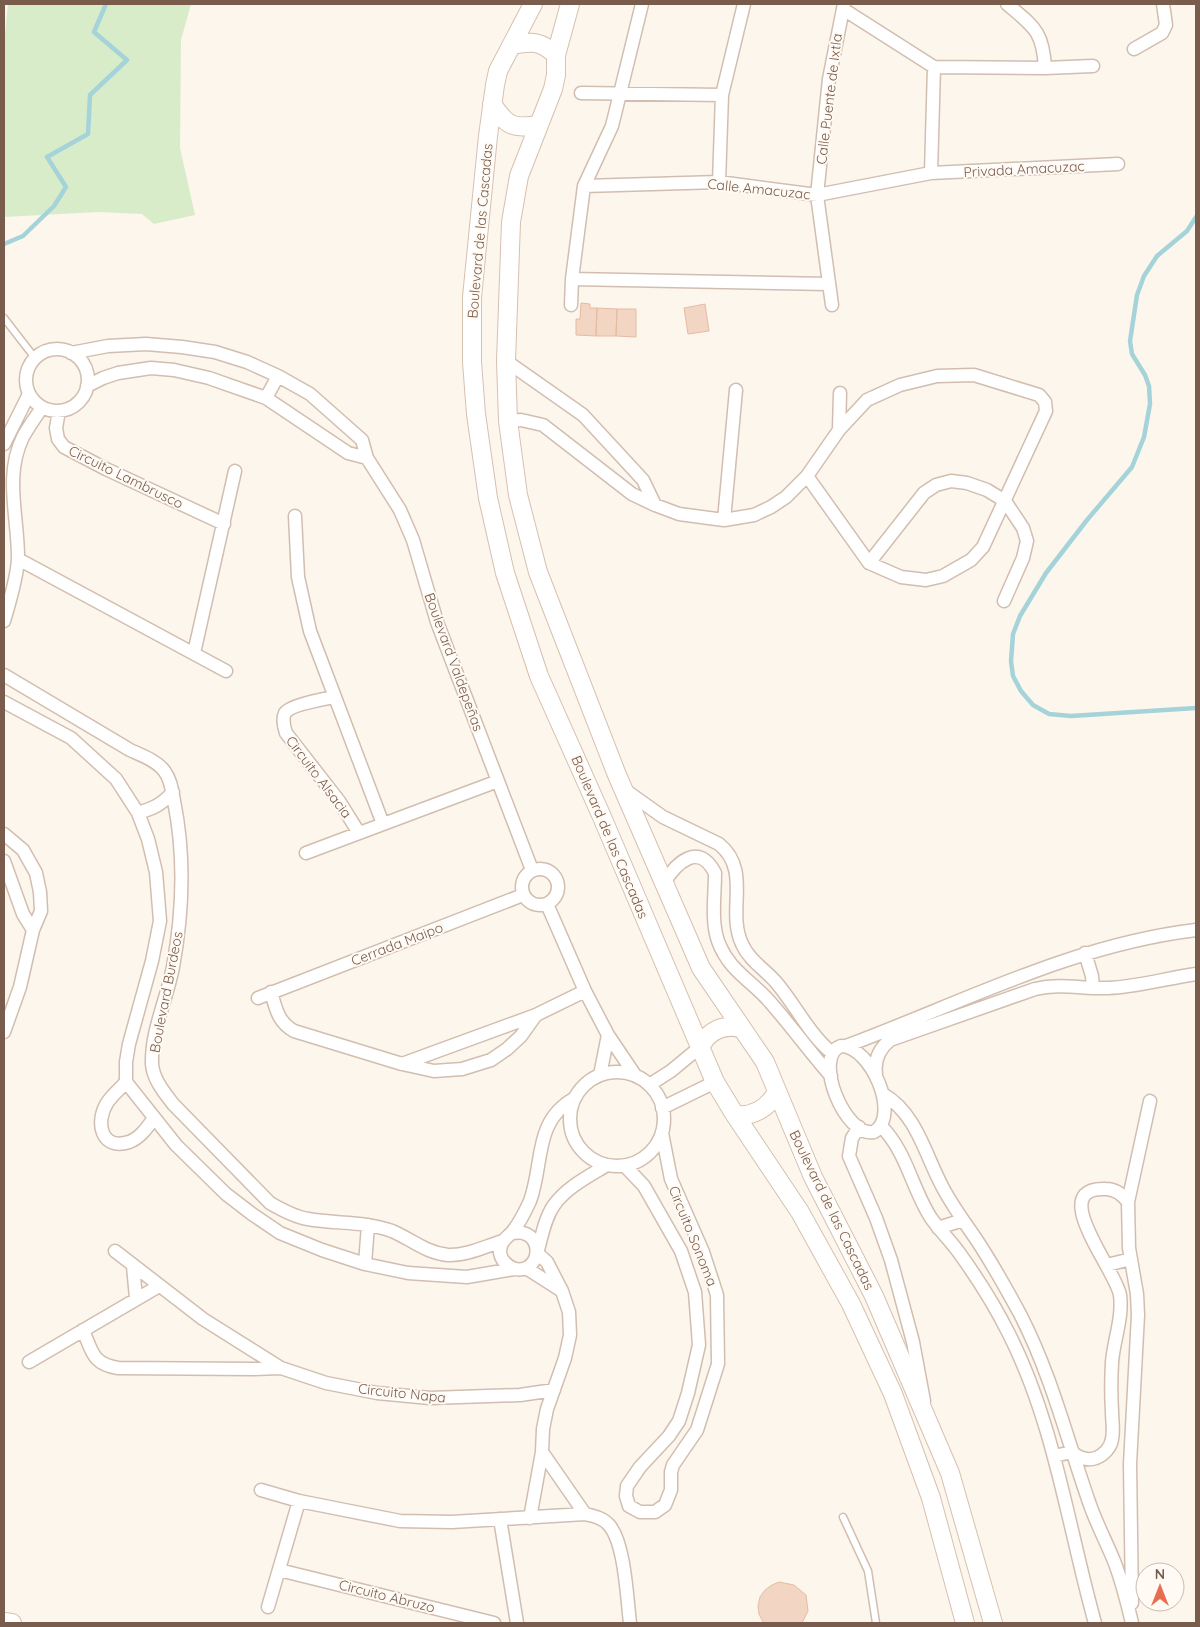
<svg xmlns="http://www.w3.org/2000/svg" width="1200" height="1627" font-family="Quicksand,sans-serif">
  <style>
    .green { fill: #d8ecc9 }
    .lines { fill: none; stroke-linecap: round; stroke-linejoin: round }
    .stream { stroke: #a5d3da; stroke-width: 4.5 }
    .building { fill: #f3d5c3; stroke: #e6bba3 }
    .service-casing { stroke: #d1beb0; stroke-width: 9 }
    .minor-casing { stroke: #d1beb0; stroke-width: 15 }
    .secondary-casing { stroke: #d6c0b0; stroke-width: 20 }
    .service { stroke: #fff; stroke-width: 6 }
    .minor { stroke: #fff; stroke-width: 12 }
    .secondary { stroke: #fff; stroke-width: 18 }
    .labels { text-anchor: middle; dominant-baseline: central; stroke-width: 4; stroke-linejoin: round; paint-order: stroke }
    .street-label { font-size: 14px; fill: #7a5c4d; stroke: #fffaf3 }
  </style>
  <rect width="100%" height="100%" fill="#fdf6ec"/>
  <path class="green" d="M8,4H191L181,40L180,148L195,215L154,224L142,214L98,212L4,217V43Z"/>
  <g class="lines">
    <path class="stream" d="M1196,217L1187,231L1157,256L1144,276L1137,295L1130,341L1132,354L1145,375L1149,386L1150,404L1144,437L1132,467L1087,520L1046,573L1020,616L1013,634L1011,661L1013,676L1021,691L1033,705L1049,714L1071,716L1196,708
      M4,244L23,236L54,206L66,187L47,157L88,134L90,95L127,60L94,32L106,4"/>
  </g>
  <path class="building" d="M581,303L590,304V308H597L596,336L576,335V319H580Z
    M705,304L709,331L688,334L684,308Z
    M597,308L617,309L616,336H596Z
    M617,309H636V337L616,336Z
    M779,1582L794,1585L806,1595L808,1611L802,1623H765L763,1622L759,1614L758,1606L760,1597L765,1590L772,1585Z"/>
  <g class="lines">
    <g class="service-casing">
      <path id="service" d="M4,318L35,358
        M843,1517L868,1571L876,1623"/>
    </g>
    <g class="minor-casing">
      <path id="minor" d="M1007,4C1034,27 1043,31 1045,68
        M843,9L934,67L1045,68L1093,66
        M1134,49L1162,33L1166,25L1163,4
        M581,93L722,95
        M931,173L934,67
        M719,182L722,95L744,4
        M584,186L719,182L817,195L931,173L1118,164
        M572,279L829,284
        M571,305L572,279L584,186L612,126L642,4
        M832,305L817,195L829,79L844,4
        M26 380a31 31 0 1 1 62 0a31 31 0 1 1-62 0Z
        M71,353L108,346L146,344L182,347L215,352L247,362L278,376L310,394L362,440L367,458L400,510L413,540L437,622L532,870
        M506,361L583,415L643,480L655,505
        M87,386L103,378L118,373L151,368L174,370L209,378L266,398L348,453L367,458
        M266,398L278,376
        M59,411L56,428L58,439L64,447L106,469L224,524
        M508,421L521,420L543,425L632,494L655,505L679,514L724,520L754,515L771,507L786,497L807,476L839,430L867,400L900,385L937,376L974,375L1039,395L1045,402L1046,411L983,547L971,560L943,576L926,580L901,577L869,563L807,476
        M839,430L840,393
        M4,444L29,394
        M295,516L298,577L310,631L383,824
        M724,520L736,390
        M18,559L226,671
        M869,563L924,493L936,485L951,481L967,483L987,490L1005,501L1023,528L1027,541L1023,558L1004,601
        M4,621C9,604 18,575 18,557C18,517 4,475 23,437C29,426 36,417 42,407
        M194,653L235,471
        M4,675L130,750C141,755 158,761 165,772C171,780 172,791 174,801C185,855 183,912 173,967C167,999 151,1031 152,1064C153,1079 164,1092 173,1104L270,1203C282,1210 295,1217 308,1219C336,1224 365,1221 392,1231C411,1239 426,1253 448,1255C466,1256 486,1246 503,1241
        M335,697C324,699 290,705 285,713C282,719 284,727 286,733L339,801L359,833
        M4,702L71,738L116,779L138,813L148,839L156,872L160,921L152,961L129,1044L126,1062V1082L176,1145L226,1194L252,1214L280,1233L322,1250L365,1264L408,1273L467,1277L514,1269
        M625,790L663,817L719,844C752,871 726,910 742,944C749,960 764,969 775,981C795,1004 808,1033 832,1053
        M138,813C154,808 161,805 173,792
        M4,834L23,850L36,873L40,892L41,911L33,930L20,987L4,1032
        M306,853L498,781
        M4,861L23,914L33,930
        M522 887a18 18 0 1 1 36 0a18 18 0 1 1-36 0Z
        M664,883C676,863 699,841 715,873C715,895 711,921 718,941C729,971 751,980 770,1002C791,1026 810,1052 831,1076
        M547,904L585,991L608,1035L635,1075
        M1085,953L1092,976L1093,988
        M271,992C276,1009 278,1022 294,1031L402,1064L434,1071L462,1069L491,1060L507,1049L521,1036L536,1015L585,991
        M258,998L523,895
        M841,1046C871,1046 901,1116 874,1132C845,1138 812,1056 841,1046Z
        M846,1046C962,1003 1071,945 1196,930
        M402,1064L536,1015
        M570 1119a47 47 0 1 1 94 0a47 47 0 1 1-94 0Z
        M876,1074C874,1060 879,1049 890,1040L1035,989C1060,983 1083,989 1108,988C1138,987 1167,978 1196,974
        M600,1075L608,1035
        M126,1082C120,1089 112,1095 107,1103C95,1122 101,1151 129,1142C140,1138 147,1128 154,1118
        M649,1085L671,1071L700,1047
        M883,1094C917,1114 925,1155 943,1188C953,1207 966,1224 978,1242C993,1265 1007,1290 1020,1314C1051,1374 1067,1439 1089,1502C1096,1523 1106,1541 1114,1561C1122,1581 1127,1602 1132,1623
        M662,1108L715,1082
        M881,1126C907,1152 912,1189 931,1218C940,1231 951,1241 960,1254C978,1279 995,1306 1009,1334C1055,1425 1068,1527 1095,1623
        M859,1127L852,1138L849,1156L876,1218L891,1260L913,1342L924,1401
        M625,1166L644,1186L681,1251L695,1292L699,1345L688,1393L679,1421L669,1436L640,1467L627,1486L626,1496L629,1506L640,1512H655L665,1505L671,1490V1472L673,1465L697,1430L718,1364L717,1295L703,1252L671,1179L662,1133
        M938,1228L963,1220
        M512,1233C515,1233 520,1232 523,1233C540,1237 541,1261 526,1268C515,1273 502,1264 500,1253C500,1250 501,1244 503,1242C505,1238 510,1235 513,1231C520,1222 525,1212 530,1201C544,1163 533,1121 575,1098
        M538,1250C542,1235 545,1218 554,1205C567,1187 589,1176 607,1165
        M115,1251L203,1319L281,1368L326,1383L377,1393L430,1398L520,1395L554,1390
        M365,1264L368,1225
        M1107,1265L1131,1259
        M133,1266L136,1298
        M526,1268L562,1291
        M83,1330C92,1351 92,1364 118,1368L253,1369L281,1368
        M29,1362L159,1286
        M542,1452L585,1514
        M1054,1456L1072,1452C1079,1458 1087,1461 1096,1458C1104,1455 1111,1447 1112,1439C1114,1430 1112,1420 1112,1412C1111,1395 1111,1379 1112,1362C1114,1339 1123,1318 1120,1295C1116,1270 1045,1186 1106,1189C1115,1189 1122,1194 1128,1202
        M261,1490L299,1501L400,1521L452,1522L585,1514C594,1516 603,1518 609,1525C625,1543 627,1599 630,1623
        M530,1518L542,1452L543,1429L547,1409L565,1358L570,1335L569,1312L562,1291L547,1262L537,1253
        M500,1519L517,1623
        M279,1570L494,1623
        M1132,1603L1130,1464L1138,1315L1137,1294L1129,1248L1128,1202L1150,1101
        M268,1607L299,1501"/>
    </g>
    <g class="secondary-casing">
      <path id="secondary" d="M533,4L498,71L495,85L488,136L472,297V362L476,414L488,498L505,573L539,676L602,817L715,1082L735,1115L800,1212L851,1304L893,1394L931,1498L965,1623
        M570,4L556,55V75L553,89L519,176L511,222L506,361L508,421L518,495L538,572L617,775L701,968L765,1062L813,1177L874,1296L950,1473L993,1623
        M512,45C532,41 541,41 556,55
        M492,104C507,126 512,129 539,125
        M700,1047C709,1030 723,1024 741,1028
        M735,1115C753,1117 768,1108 777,1092
        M4,1622L12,1623"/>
    </g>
    <use href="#service" class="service"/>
    <use href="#minor" class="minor"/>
    <use href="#secondary" class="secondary"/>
  </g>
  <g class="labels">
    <g class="street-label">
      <text transform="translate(829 99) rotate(-83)">Calle Puente de Ixtla</text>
      <text transform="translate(1024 169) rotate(-3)">Privada Amacuzac</text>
      <text transform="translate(759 189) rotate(6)">Calle Amacuzac</text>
      <text transform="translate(480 231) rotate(-85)">Boulevard de las Cascadas</text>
      <text transform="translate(126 477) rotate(26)">Circuito Lambrusco</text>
      <text transform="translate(454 662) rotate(70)">Boulevard Valdepeñas</text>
      <text transform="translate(319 777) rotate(53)">Circuito Alsacia</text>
      <text transform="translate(610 837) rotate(67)">Boulevard de las Cascadas</text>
      <text transform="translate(397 944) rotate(-21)">Cerrada Maipo</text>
      <text transform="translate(166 992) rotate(-79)">Boulevard Burdeos</text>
      <text transform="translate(832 1210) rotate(64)">Boulevard de las Cascadas</text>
      <text transform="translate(693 1236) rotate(68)">Circuito Sonoma</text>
      <text transform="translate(402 1393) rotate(6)">Circuito Napa</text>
      <text transform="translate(387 1596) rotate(14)">Circuito Abruzo</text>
    </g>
  </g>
  <rect width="1200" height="1627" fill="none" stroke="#7a5c4d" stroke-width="10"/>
  <g transform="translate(1160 1587)"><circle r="24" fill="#fffaf3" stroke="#cabbb1"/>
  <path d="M0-4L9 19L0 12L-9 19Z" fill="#e76f51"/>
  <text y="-8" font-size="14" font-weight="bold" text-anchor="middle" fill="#7a5c4d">N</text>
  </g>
</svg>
